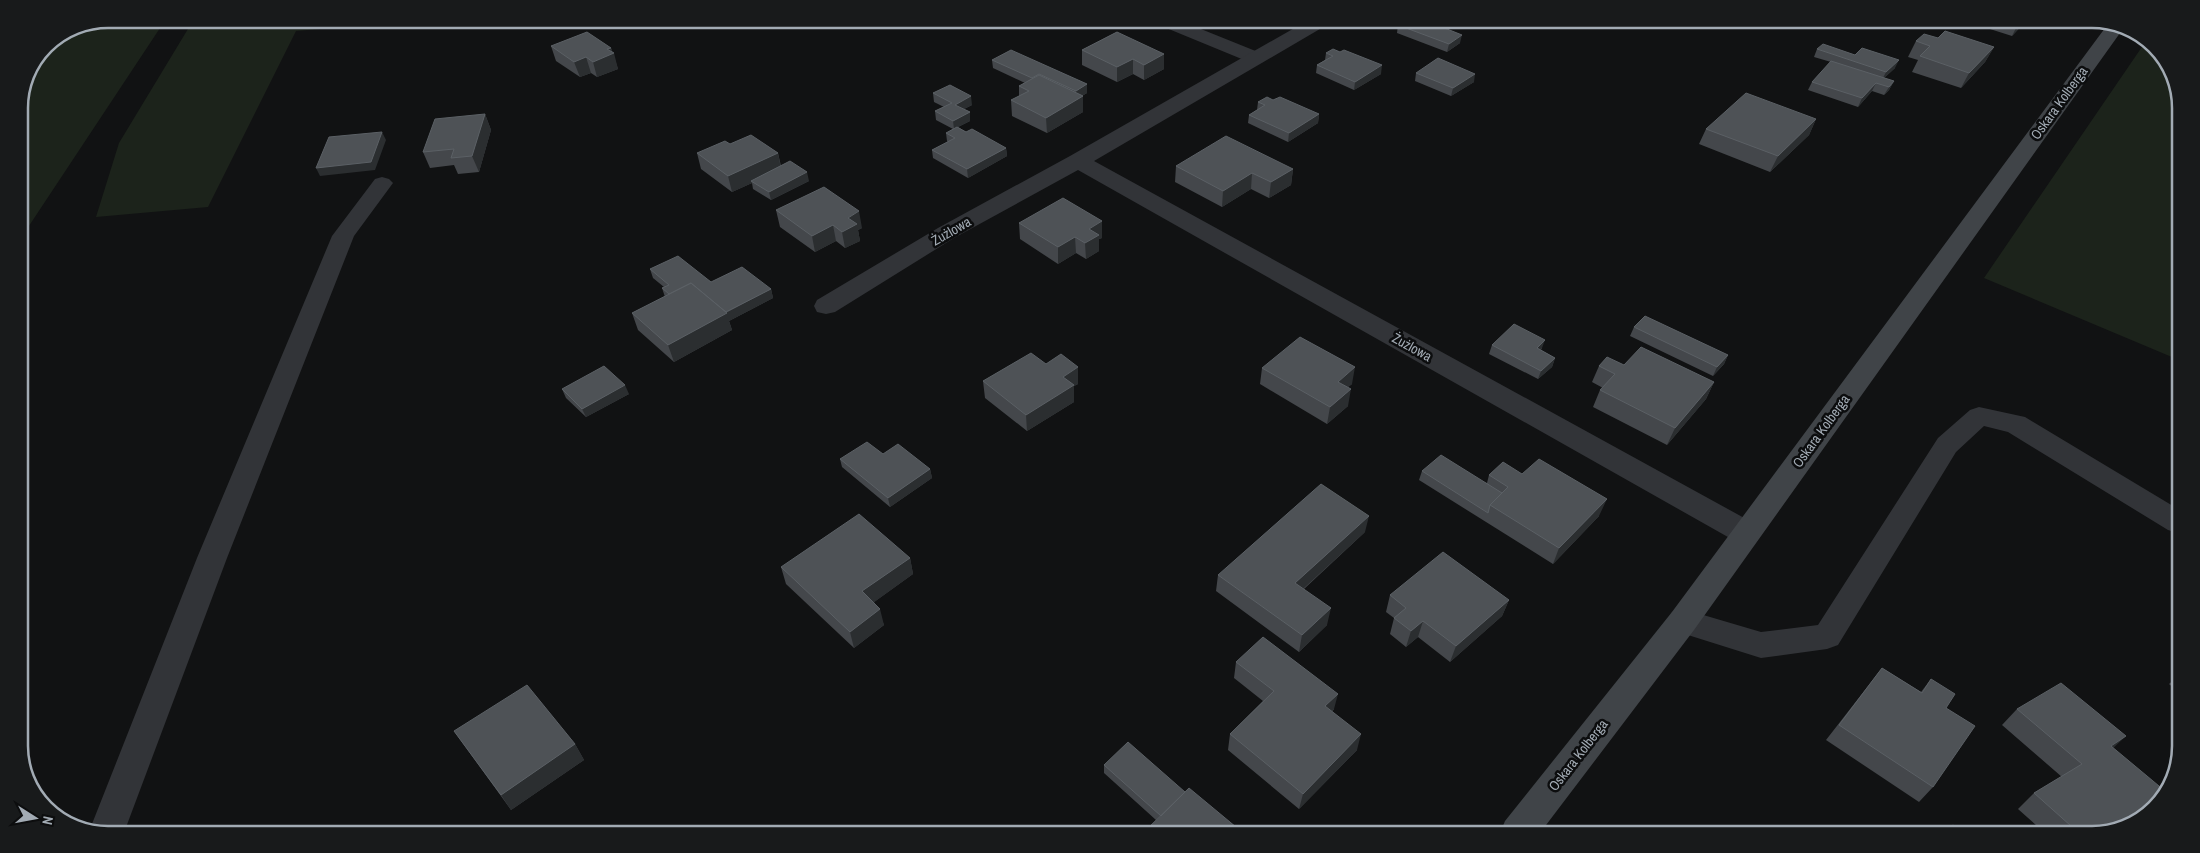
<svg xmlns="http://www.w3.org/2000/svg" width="2200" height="853" font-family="'Archivo Narrow',sans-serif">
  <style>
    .green { fill: #1c231b }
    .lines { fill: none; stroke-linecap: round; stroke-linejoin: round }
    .lane { fill: #323438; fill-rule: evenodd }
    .street { fill: #323438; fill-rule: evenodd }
    .secondary { fill: #404448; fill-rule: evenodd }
    .wall { fill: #44474b }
    .shaded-wall { fill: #2b2e30 }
    .building { fill: #4e5256; stroke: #5b6065 }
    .labels { text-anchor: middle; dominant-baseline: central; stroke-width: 5; stroke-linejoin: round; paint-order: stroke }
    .street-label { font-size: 14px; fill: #a2abb4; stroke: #0c0d0e }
    .rim { fill: none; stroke: #a2abb4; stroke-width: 2.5 }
  </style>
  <rect width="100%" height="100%" fill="#111213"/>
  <path class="green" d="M107,19H166L19,241V102L45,44L74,25Z
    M194,19H374L357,26L296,31L208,207L96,217L119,143Z
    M2146,41L2163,53L2181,101L2179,360L1984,278Z"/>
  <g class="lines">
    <path class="lane" d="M1156,21H1181L1263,54L1265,58L1263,62L1256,64L1249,62L1159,25Z
      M382,177L389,179L393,183L354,236L227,558L125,830L90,829L197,558L332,236L375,179Z
      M1979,407L2025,417L2178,509V533L2168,530L2008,432L1984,426L1956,452L1838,645L1827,649L1761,658L1672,630L1668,621L1672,612L1683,609L1761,632L1818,625L1938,438L1970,410Z"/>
    <path class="street" d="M1305,22H1327L1325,26L1094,161L1757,525L1761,533L1757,541L1746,544L1735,541L1078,170L954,238L835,312L826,314L817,312L814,306L817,300L938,228L1070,156Z"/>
    <path class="secondary" d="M2108,24H2121L2125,26L1694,630L1540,833H1500L1505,821L1672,612Z"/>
  </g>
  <path class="wall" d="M1971,23H2024L2012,36Z
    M1398,25L1460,43L1447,52L1397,33Z
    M1117,32L1164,69L1144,80L1133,74L1117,82L1082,65V50Z
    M1938,38L1994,47L1985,62L1961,88L1912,72L1918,60L1908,57L1916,41Z
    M551,46L611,48L618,69L597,77L591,73L580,77L556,61Z
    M1817,49L1895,68L1884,78L1894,81L1889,90L1884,95L1872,91L1858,107L1808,90L1812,82L1831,62L1814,57Z
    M1326,53L1381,74L1354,90L1316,73L1317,65L1325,60Z
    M992,60L1087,84V93L1082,96H1083V112L1047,133L1012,116L1011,100L1019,96V86L1025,83L993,68Z
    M1416,73L1474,82L1451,96L1415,81Z
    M933,93L972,105L964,109L970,112V121L958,127L966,132L1006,148L1007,156L968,178L933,158L932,150L948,142L947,141L946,133L953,129L936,120L935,111L944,107L934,102Z
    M1273,100L1319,114L1318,123L1288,142L1248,123L1249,115L1257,110L1258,102Z
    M485,114L491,130L479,172L458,174L454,165L430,168L423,152Z
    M1816,119L1809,135L1770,172L1699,144L1706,129Z
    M730,144L778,153L781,166L809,181L771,200L753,189L752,183L732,192L701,169L697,153Z
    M1176,166L1293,169L1291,185L1269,198L1251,189L1222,207L1175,182Z
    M776,210L862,228L858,230L860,241L845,248L836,241L815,252L780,227Z
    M1019,223L1102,238L1099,239V251L1086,259L1076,253L1058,264L1020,239Z
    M650,269L711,282L771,289L773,298L729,321L732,330L674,362L638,330L632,313L665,297L662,288L664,287L653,278Z
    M1634,327L1728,355L1724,364L1713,376L1630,336Z
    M1492,345L1542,348L1541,350L1555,358L1552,367L1538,379L1489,354Z
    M1046,364L1078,384L1074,386V402L1027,431L985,398L983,381Z
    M1624,365L1714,382L1706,399L1667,445L1593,407L1600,390L1603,388L1592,382L1599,366Z
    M1262,368L1352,384L1348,387V406L1327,424L1260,384Z
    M562,389L629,394L586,417L566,398Z
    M883,454L930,469L932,478L890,507L842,467L840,459Z
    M1422,471L1487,483L1489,475L1522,474L1599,516L1553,564L1419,480Z
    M1365,532L1304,589L1327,625L1299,652L1216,591L1218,575Z
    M910,558L913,574L874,602L884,625L854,648L786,584L781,567Z
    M1390,595L1509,600L1502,616L1450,662L1418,637L1406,647L1390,634L1394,618L1386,612Z
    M1236,662L1334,709L1332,712L1357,750L1299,809L1228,750L1230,734L1263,701L1234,678Z
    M1882,668L1921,692L1931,679L1946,708L1933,787L1919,802L1826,740Z
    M2177,677V691L2169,684Z
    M2017,709L2113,748L2093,834H2046L2018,809L2034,793L2062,777L2002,725Z
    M454,731L575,744L584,760L511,810Z
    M1104,765L1185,792L1156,820L1104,773Z"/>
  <path class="shaded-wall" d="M2021,23H2024L2012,36L2016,28Z
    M1462,35L1460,43L1447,52L1449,44Z
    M1994,47L1985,62L1961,88L1969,73Z
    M611,48L613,54L614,53L618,69L597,77L593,62L607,49Z
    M1164,54V69L1144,80V65Z
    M586,57L591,73L580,77L574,62Z
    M1133,59V74L1117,82V67Z
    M1899,60L1895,68L1882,80L1886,72Z
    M1382,65L1381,74L1354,90L1355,82Z
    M1475,74L1474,82L1451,96L1453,88Z
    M1894,81L1889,90L1884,95L1889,87Z
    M1876,83L1872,91L1858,107L1862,98Z
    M1087,84V93L1076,99V91Z
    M971,96L972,105L956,113L955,105Z
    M1083,96V112L1047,133L1046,118Z
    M970,112V121L954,129L953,121Z
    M485,114L491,130L479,172L472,156Z
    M1319,114L1318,123L1288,142L1289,133Z
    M1816,119L1809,135L1770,172L1778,156Z
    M382,132L386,140L375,170L320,176L316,168Z
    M1006,148L1007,156L968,178L967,169Z
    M778,153L781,169L751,181L752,183L732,192L728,176Z
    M1293,169L1291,185L1269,198L1271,182Z
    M807,172L809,181L771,200L769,192Z
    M1252,173L1251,189L1222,207L1223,191Z
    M859,211L862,228L858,230L860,241L845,248L842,232L848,218Z
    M1102,221V238L1099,239V251L1086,259L1085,243L1089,229Z
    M833,225L836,241L815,252L812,236Z
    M1075,237L1076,253L1058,264V247Z
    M771,289L773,298L729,321L732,330L674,362L668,345L722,315Z
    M1545,340L1542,348L1534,357L1537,348Z
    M1728,355L1724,364L1713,376L1717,367Z
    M1555,358L1552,367L1538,379L1541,371Z
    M1078,367V384L1074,386V402L1027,431L1026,415L1063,377Z
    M1355,367L1352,384L1335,398L1338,382Z
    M1714,382L1706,399L1667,445L1675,428Z
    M625,385L629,394L586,417L582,409Z
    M1351,389L1348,406L1327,424L1330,407Z
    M930,469L932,478L890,507L888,498Z
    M1607,499L1599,516L1553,564L1559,548Z
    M1369,516L1365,532L1292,599L1295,583Z
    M910,558L913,574L866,608L862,591Z
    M1509,600L1502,616L1450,662L1456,646Z
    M1331,608L1327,625L1299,652L1302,635Z
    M880,609L884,625L854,648L850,632Z
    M1423,621L1418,637L1406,647L1411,631Z
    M1338,694L1334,709L1321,722L1325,706Z
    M1361,734L1357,750L1299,809L1303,794Z
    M2126,736L2109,752L2111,746Z
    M575,744L584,760L511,810L501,795Z"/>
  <path class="building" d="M1402,22H1417L1428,26L1432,23L1462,35L1449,44L1398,25Z
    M2000,23H2021L2016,28Z
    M1945,31L1994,47L1969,73L1920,56L1930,46L1916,41L1924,34L1938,38Z
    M587,32L611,48L607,49L614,53L593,62L586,57L574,62L551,46Z
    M1117,32L1164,54L1144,65L1133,59L1117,67L1082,50Z
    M1823,44L1855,55L1862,48L1899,60L1886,72L1817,49Z
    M1333,49L1340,52L1344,50L1382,65L1355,82L1317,65L1333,56L1326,53Z
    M1011,50L1087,84L1076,91L1039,74L1032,78L992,60Z
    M1438,58L1475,74L1453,88L1416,73Z
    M1831,61L1894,81L1889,87L1876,83L1862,98L1812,82Z
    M1039,75L1083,96L1046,118L1011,100L1029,91L1019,86Z
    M950,85L971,96L955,105L970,112L953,121L935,111L952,103L933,93Z
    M1746,93L1816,119L1778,156L1706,129Z
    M1267,97L1273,100L1280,97L1319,114L1289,133L1249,115L1265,105L1258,102Z
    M485,114L472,156L451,158L454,149L423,152L435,119Z
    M957,127L966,132L972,129L1006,148L967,169L932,150L955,138L946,133Z
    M382,132L371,162L316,168L329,137Z
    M751,135L778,153L728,176L697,153L725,141L730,144Z
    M1226,136L1293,169L1271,182L1252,173L1223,191L1176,166Z
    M790,161L807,172L769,192L751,181Z
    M824,187L859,211L848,218L857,224L842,232L833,225L812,236L776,210Z
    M1063,198L1102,221L1089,229L1099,235L1085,243L1075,237L1058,247L1019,223Z
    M678,256L711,282L742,267L771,289L726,312L691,283L669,294L662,288L669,285L650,269Z
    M691,283L727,313L668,345L632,313Z
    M1645,316L1728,355L1717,367L1634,327Z
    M1514,324L1545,340L1537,348L1555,358L1541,371L1492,345Z
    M1300,337L1355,367L1338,382L1351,389L1330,407L1262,368Z
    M1641,347L1714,382L1675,428L1600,390L1615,374L1599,366L1607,357L1624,365Z
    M1031,353L1046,364L1061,354L1078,367L1063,377L1074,385L1026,415L983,381Z
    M604,366L625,385L582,409L562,389Z
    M867,442L883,454L898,444L930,469L888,498L840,459Z
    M1441,455L1502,493L1490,505L1488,513L1422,471Z
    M1539,459L1607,499L1559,548L1490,505L1508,487L1489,475L1503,462L1522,474Z
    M1321,484L1369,516L1295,583L1331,608L1302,635L1218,575Z
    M859,514L910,558L862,591L880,609L850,632L781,567Z
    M1443,552L1509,600L1456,646L1423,621L1411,631L1394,618L1406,608L1390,595Z
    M1263,637L1338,694L1325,706L1361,734L1303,794L1230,734L1274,691L1236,662Z
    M1882,668L1922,693L1931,679L1955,694L1946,708L1975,726L1933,787L1839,725Z
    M2061,683L2126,736L2111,746L2165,791L2146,816L2093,834H2080L2034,793L2082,764L2017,709Z
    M527,685L575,744L501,795L454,731Z
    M1128,742L1185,792L1161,816L1104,765Z
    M1189,788L1242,832H1144Z
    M1953,825L1964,834H1942Z"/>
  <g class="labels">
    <g class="street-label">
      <text transform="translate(2059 103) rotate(-54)">Oskara Kolberga</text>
      <text transform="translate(951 231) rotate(-30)">Żużlowa</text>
      <text transform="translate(1412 347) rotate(29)">Żużlowa</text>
      <text transform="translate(1821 431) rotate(-54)">Oskara Kolberga</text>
      <text transform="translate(1578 755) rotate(-52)">Oskara Kolberga</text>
    </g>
  </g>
  <path d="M0 0H2200V853H0ZM108 28H2092A80 80 0 0 1 2172 108V746A80 80 0 0 1 2092 826H108A80 80 0 0 1 28 746V108A80 80 0 0 1 108 28Z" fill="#181a1b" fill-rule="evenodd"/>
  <path class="rim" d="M108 28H2092A80 80 0 0 1 2172 108V746A80 80 0 0 1 2092 826H108A80 80 0 0 1 28 746V108A80 80 0 0 1 108 28Z"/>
  <g transform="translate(35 818) rotate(101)" stroke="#0c0d0e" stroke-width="4" paint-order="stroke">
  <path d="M0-4L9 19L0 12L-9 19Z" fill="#a2abb4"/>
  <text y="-8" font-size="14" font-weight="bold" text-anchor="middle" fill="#a2abb4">N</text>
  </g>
</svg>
